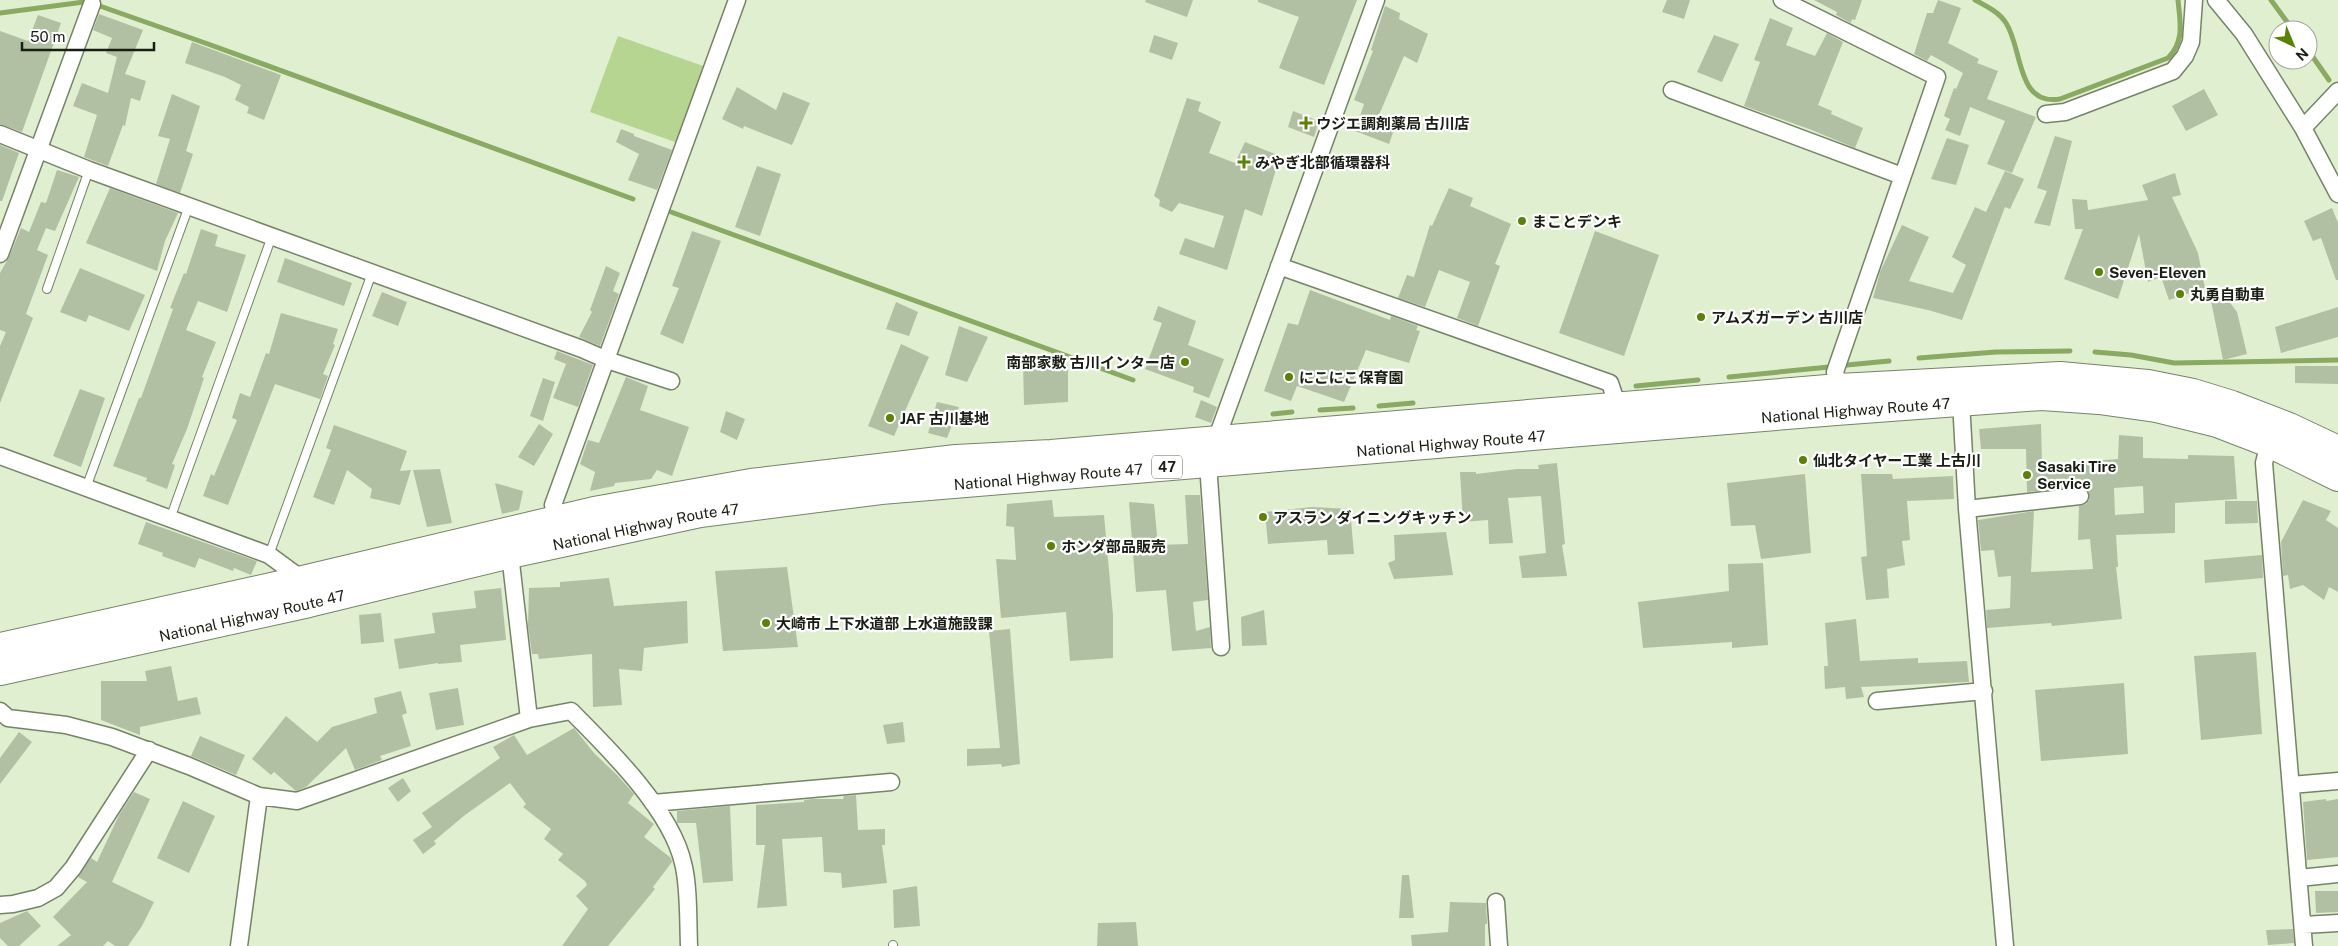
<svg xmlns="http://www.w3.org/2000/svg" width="2338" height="946" font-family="'Public Sans','Noto Sans JP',sans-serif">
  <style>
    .green { fill: #b5d590 }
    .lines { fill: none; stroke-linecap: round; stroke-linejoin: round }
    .stream { stroke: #8aa962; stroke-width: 5 }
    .building { fill: #b1c0a2; fill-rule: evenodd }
    .lane-casing { stroke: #768367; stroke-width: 10 }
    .street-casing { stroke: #768367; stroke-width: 19 }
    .highway-casing { stroke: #768367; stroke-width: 30 }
    .lane { stroke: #fff; stroke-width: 8 }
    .street { stroke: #fff; stroke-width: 16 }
    .highway { stroke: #fff; stroke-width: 28 }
    .poi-dot { fill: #598206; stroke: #fff; stroke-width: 2 }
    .labels { text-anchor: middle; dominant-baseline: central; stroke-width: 4.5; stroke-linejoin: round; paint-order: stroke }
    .shield { fill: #fff; stroke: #5e625a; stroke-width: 1 }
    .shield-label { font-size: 14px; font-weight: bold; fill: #191e13 }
    .poi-label { font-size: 15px; font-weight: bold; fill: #191e13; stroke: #fff; text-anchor: start }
    .street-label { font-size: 15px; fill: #191e13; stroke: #fff }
  </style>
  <rect width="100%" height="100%" fill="#e0efd0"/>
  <path class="green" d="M618,36L706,67L678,143L590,112Z"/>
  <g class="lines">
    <path class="stream" d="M1975,0C1986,6 1999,12 2006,23C2023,49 2016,106 2060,99L2168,58C2185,41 2180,22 2178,0
      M2271,0L2293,30
      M97,5L208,44L633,199
      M0,13L84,2
      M2308,50L2329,80
      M671,212L1133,380
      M2095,352L2131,355L2174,363L2338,360
      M1919,358L1996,352L2070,351
      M1847,365L1889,361
      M1729,377L1829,367
      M1636,386L1698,380
      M1379,406L1413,403
      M1320,410L1353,408
      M1273,414L1292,412"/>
  </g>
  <path class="building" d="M1146,0H1193L1187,17L1145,2Z
    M1258,0H1357L1324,85L1279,68L1299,17L1258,2Z
    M1667,0H1690L1684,19L1662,12Z
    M1814,0H1862L1855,20L1852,19L1851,23L1836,15L1837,12Z
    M1938,0L1961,8L1948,43L1979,59L1977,63L1998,71L1987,99L2036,117L2012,173L1987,164L2005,121L1970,107L1960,136L1945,130L1950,119L1944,116L1954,88L1956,89L1963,73L1931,55L1927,61L1914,54L1927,13H1933Z
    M1385,6L1400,13L1399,19L1428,34L1417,63L1404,56L1379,115L1396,124L1389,144L1355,131L1364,104L1354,100L1373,51L1371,50Z
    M99,14L143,30L125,74L146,81L140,101L131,98L125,126L123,125L108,166L84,157L97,115L73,106L82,83L108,93L117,57L106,53L112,38L93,30Z
    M38,15L61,23L22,132L0,124V31L28,41Z
    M1770,18L1793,28L1786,45L1815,56L1827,33L1843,42L1818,105L1832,111L1831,114L1863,128L1855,148L1809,129L1744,106L1760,62L1754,60Z
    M1154,35L1178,43L1172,60L1149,52Z
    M1714,35L1739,44L1722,82L1697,72Z
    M192,42L281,75L264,120L247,113L249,107L235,100L241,85L225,77L185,63Z
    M737,87L776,110L783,92L810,103L792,145L744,126L743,129L722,119Z
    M2204,89L2218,115L2186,131L2172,106Z
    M172,94L200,106L186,151L193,154L180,193L156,184L170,139L158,136Z
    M1187,98L1201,102L1198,111L1221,122L1209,153L1235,163L1245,142L1280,156L1262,216L1245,209L1227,270L1179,254L1185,238L1214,248L1224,216L1179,203L1172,212L1159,206L1160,200L1154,196Z
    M1293,111L1319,121L1314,137L1288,127Z
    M621,129L634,134V136L672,150L657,190L628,180L639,154L616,142Z
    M2055,136L2072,141L2050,226L2034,223L2047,191L2037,188Z
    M1947,138L1969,145L1956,185L1931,179Z
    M0,145L19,153L2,201H0Z
    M757,166L781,174L760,236L735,227Z
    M57,170L79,177L55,231L46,228L37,250L48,255L26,314L33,318L0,403V346L6,332L0,330V273L9,257L21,228L29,232L41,202L46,203Z
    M2005,171L2024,179L2010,209L2005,207L1962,320L1928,310L1873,298L1880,272L1902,225L1929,237L1909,281L1953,293L1966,265L1952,257L1975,207L1986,212Z
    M2175,173L2181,195L2172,197L2198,253L2205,288L2169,300L2161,277L2148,282L2139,234L2118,299L2064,279L2083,229H2075L2072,199L2087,200L2088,210L2148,200L2142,185Z
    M110,188L178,213L165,241L157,271L86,243Z
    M1449,188L1473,198L1470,206L1511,224L1495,264L1500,266L1478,326L1457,318L1470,282L1439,270L1425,307L1398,298L1407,275L1414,277L1430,225L1432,226Z
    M2332,208L2338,223V280H2336L2321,238L2313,241L2304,221Z
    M201,229L218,235L215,246L246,255L227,312L198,301L186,330L216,342L202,377L204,378L187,429L172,464L175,465L167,489L146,481L147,478L113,466L139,398H141L173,309L170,308L184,273L186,274Z
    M692,231L721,241L683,344L660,334L679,288L672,286Z
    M1595,231L1659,255L1624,356L1559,333Z
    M285,258L352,283L344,306L277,282Z
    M606,266L620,273L613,291L619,294L600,346L579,337L592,312L590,310Z
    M80,268L145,295L129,331L89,315L86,322L60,312Z
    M1310,290L1390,320L1391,316L1418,326L1416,330L1420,331L1409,363L1366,350L1344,402L1297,386L1291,401L1264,391L1288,323L1298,325Z
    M382,292L407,302L398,326L372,316Z
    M2225,296L2237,312L2247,354L2223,360L2211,301Z
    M896,302L918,312L909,336L886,329Z
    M1158,306L1196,321L1188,345L1224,359L1209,398L1193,392L1194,387L1145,369L1162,323L1153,320Z
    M2338,307V337L2281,353L2275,327Z
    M281,313L338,329L333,344L335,345L323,374L328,376L320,399L275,384L228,505L203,496L211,474L214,476L237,420L232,418L240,393L250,397L266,353L269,354Z
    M959,326L988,337L967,382L945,375Z
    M901,344L929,357L894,436L868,426Z
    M557,351L593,365L578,407L553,398L566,364L554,359Z
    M1023,362L1068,365V402L1024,405Z
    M2295,366H2338V384L2295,383Z
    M626,377L648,386L640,410L689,427L672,476L657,470L651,479L615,483L614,486L590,491L595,472L580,464L588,440L599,443Z
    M543,378L555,382L543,421L530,416Z
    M80,389L105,398L81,467L53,456Z
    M1201,400L1217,407L1211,423L1195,417Z
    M937,402L959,407L947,438L928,433Z
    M726,411L745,419L737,440L720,432Z
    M539,424L553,434L534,466L518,457Z
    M2041,424L2042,465L2118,459L2119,435L2143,437V458L2188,459V455L2234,456L2237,499L2175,503V533L2116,535L2118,567H2116L2122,619L2052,626L2051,623L1987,628L1986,610L2010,608L2011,576L1998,577L1994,550L1981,551L1978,520L2034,511L2031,572L2093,569L2090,539L2078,540L2079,506L2086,504L2089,500L2088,490L2079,486L2027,492L2026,449H1981L1979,429ZM2143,486L2144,513L2115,515L2114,488Z
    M334,425L407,451L400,471L411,470L400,505L370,498L372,489L347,470L334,505L313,497L331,450L326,448Z
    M1557,463L1565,544L1562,545L1567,576L1522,578L1519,556L1546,553L1541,496L1508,498L1513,543L1489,544L1488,520L1463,522L1460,472H1476V474L1517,469H1539L1538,465Z
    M440,469L452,523L427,527L413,470Z
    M1805,474L1811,553L1761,559L1755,525L1731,526L1727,483Z
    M1861,474H1892L1893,479L1953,476L1954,499L1907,501L1910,540L1902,541L1905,565L1887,569L1889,598L1866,600L1861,557L1867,556Z
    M495,483L523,491L519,510L502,514Z
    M1185,495H1200L1208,600L1193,602L1196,631L1210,627L1211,648L1172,651L1166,590L1136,592L1129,502L1154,504L1158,545L1188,544Z
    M1052,500L1054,517L1104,515L1113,615V658L1070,661L1066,612L1001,618L996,559L1016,560L1014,527L1006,526L1007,504Z
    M2303,500L2331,511L2326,520L2338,528V592L2329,587L2324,600L2303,585L2290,589L2288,575L2283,576L2281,542Z
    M2225,501H2257L2258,523L2225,524Z
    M1312,507L1350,509L1354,554L1328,555L1327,540L1268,544L1265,512Z
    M146,522L257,561L251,575L234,568L233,571L199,558L195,568L162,556L163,553L138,544Z
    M1446,532L1453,575L1394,579L1388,563L1395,560L1394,535Z
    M2262,555L2263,578L2205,583L2204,560Z
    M1763,563L1768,645L1732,648V642L1643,648L1638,602L1729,591L1728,564Z
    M787,567L798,647L723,651L715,571Z
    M609,578L614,606L687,601L688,643L644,648L642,671L619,669L622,705L593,707L592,654L539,659L538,654H532L528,626L529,588L560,587V582Z
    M501,588L506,640L460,645L462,662L438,664V663L399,669L394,639L435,633L432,613L476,608L474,591Z
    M1264,610L1267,645L1242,646L1241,617Z
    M381,613L384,642L361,644L359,615Z
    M1856,619L1860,661L1918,658V663L1967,661L1969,682L1861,687L1864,697L1846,699L1845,687L1825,689L1824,666H1828L1825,623Z
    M1010,629L1020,764L1002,767L1001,764L967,766V749L1000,748L989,631Z
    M2256,652L2262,734L2201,740L2194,656Z
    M171,666L178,701L197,697L201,714L140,727V735L101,720V681H147L145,671Z
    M2124,683L2128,754L2041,761L2035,690Z
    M458,688L464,725L436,730L429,693Z
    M401,691L407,713L402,715L411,746L380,756L382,760L355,770L346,748L306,787L296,791L274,772L271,775L252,759L286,716L317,742L332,727L377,713L374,698Z
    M903,722L905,742L887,744L883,725Z
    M574,728L594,753L618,776L634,794L628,803L654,824L644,837L671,858L672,862L653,887L655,889L608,946H562L588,909L576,896L587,885L585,881L558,860L563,854L544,839L551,829L523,807L526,804L510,783L465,815L434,841L436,844L423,854L413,840L432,827L422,813L500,758L493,747L514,735L527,755Z
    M19,732L32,742L0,784V758Z
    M200,736L245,755L236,775L191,756Z
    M403,778L411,791L398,802L388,788Z
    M134,792L150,799L112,882L154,902L142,926L128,946H115L108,941L103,946H57L71,935L53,917L87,882L78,877L91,858L97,862L119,815Z
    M856,795L858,830L885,829V845H882L887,883L842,888L841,873L824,872L822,837L782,839L787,906L757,908L765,845H756V805L804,802V800L812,799H843L844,796Z
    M2326,799V801L2338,799V857L2307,860L2303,802Z
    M183,801L215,816L189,873L157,858Z
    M730,806L733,881L703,883L696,823H677V811Z
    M1402,875H1409L1414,918H1399Z
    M917,886L920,926L894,928L893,890Z
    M2315,891H2338V912L2316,913Z
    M1450,902L1486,903L1487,924H1485V946H1412L1411,935L1448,932Z
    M27,911L41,926L19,946H8L0,938V923Z
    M1136,922L1138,946H1097L1098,923Z
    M2293,929L2294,943L2268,945L2266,930Z"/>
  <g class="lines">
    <g class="lane-casing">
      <path id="lane" d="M47,289L89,170
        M86,488L189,206
        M170,519L272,236
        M269,555L372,273
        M893,945V946"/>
    </g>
    <g class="street-casing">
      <path id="street" d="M1782,0L1937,77L1835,372L1839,388
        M2216,0L2244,34L2303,128L2338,194
        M1672,90L1902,176
        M2046,114L2065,112L2173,71L2185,56L2191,42L2194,0
        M2303,128L2338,91
        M0,134L89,170L582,349L607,360L671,381
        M0,254L92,4
        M1279,266L1610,383L1618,407
        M1961,401L1967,509L2005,946
        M1216,440L1376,0
        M2269,443L2264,463L2304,946
        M0,456L269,555L303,580
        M1208,464L1221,647
        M1967,509L2080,496
        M561,519L553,505L737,0
        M510,554L529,719
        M1877,701L1984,691
        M0,711L8,718L66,725L112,737L189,766L259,796L297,801L529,719L571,711C609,749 671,810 683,863C689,885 688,922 689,946
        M2291,785L2338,781
        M653,803L891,782
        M2299,878L2338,874
        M1496,902L1499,946
        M0,905L13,904L38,898L56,888L73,868L149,750
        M2303,925L2338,923
        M239,946L259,796"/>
    </g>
    <g class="highway-casing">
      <g id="highway">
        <path d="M0,647L303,580L594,511L751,483L956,459L1051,454L1839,388L2060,376L2148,384L2193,393L2232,405L2289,427L2338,450"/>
        <path id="s1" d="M0,671L309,603L510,554L700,513L881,490L1836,411L2042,396L2099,400L2156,408L2217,423L2269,443L2338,477"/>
      </g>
    </g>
    <use href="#lane" class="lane"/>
    <use href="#street" class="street"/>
    <use href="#highway" class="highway"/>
  </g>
  <g class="poi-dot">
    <path d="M1303.5 115.5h5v5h5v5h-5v5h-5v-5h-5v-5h5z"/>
    <path d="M1241.5 154.5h5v5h5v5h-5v5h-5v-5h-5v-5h5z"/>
    <circle cx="1522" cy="221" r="5"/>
    <circle cx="2099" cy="272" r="5"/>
    <circle cx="2180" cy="294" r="5"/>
    <circle cx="1701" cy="317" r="5"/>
    <circle cx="1185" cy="362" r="5"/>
    <circle cx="1289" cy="377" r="5"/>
    <circle cx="890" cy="418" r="5"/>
    <circle cx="1803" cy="460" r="5"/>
    <circle cx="2027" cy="475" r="5"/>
    <circle cx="1263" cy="517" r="5"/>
    <circle cx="1051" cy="546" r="5"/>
    <circle cx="766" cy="623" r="5"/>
  </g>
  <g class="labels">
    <rect class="shield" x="1152" y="455.5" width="30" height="23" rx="4"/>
    <g class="shield-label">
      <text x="1167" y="467">47</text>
    </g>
    <g class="poi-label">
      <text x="1316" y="123">ウジエ調剤薬局 古川店</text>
      <text x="1255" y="162">みやぎ北部循環器科</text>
      <text x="1532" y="221">まことデンキ</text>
      <text x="2109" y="272">Seven-Eleven</text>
      <text x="2190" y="294">丸勇自動車</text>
      <text x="1711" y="317">アムズガーデン 古川店</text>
      <text x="1175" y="362" text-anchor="end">南部家敷 古川インター店</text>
      <text x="1299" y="377">にこにこ保育園</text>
      <text x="900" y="418">JAF 古川基地</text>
      <text x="1813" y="460">仙北タイヤー工業 上古川</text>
      <text x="2037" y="466">Sasaki Tire<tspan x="2037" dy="17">Service</tspan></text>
      <text x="1273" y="517">アスラン ダイニングキッチン</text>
      <text x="1061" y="546">ホンダ部品販売</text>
      <text x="776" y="623">大崎市 上下水道部 上水道施設課</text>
    </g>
    <g class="street-label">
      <text stroke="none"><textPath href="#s1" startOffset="1878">National Highway Route 47</textPath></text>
      <text stroke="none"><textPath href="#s1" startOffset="1472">National Highway Route 47</textPath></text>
      <text stroke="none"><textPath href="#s1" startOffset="1068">National Highway Route 47</textPath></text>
      <text stroke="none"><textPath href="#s1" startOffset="662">National Highway Route 47</textPath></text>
      <text stroke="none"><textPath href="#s1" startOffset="258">National Highway Route 47</textPath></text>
    </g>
  </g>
  <g transform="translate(2293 45) rotate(136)"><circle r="24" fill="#ffffff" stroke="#a3a5a1"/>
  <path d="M0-4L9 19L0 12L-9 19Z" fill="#598206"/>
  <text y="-8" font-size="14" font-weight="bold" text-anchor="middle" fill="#191e13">N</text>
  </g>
  <path d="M22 42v8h132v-8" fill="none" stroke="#191e13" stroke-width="2.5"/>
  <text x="30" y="42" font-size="15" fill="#191e13" stroke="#ffffff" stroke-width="4" paint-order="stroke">50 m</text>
</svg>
